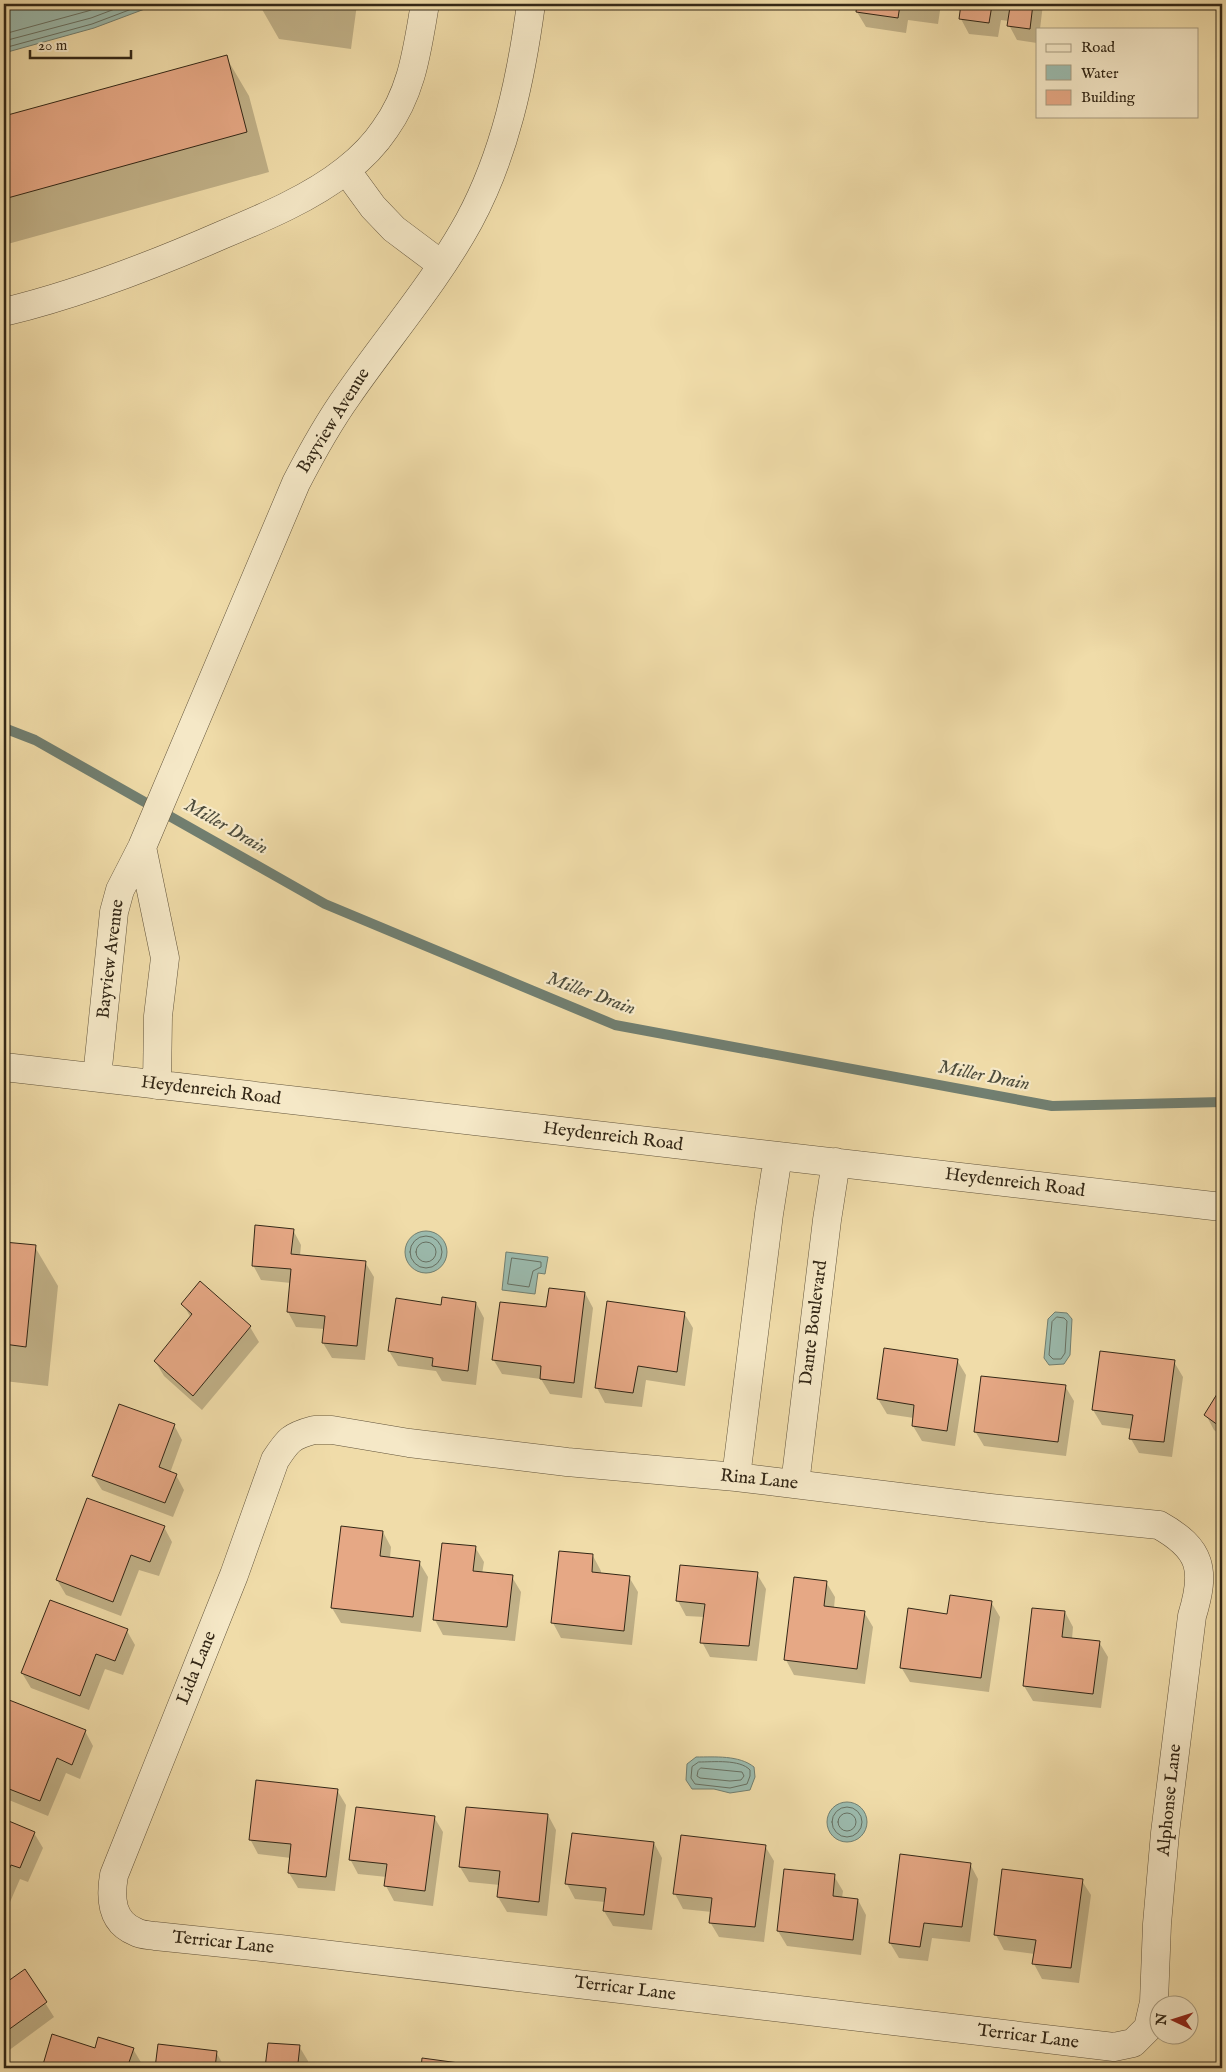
<svg xmlns="http://www.w3.org/2000/svg" width="1226" height="2072" font-family="'IM FELL English',serif">
  <style>
    .water { fill: #9bbaad; stroke: #717f71 }
    .shadow { fill: #0003 }
    .lines { fill: none; stroke-linecap: round; stroke-linejoin: round }
    .shore { stroke: #677062; stroke-width: 1 }
    .stream { stroke: #717f71; stroke-width: 10 }
    .building { fill: #e6a885; stroke: #332716 }
    .minor-casing { stroke: #62543b; stroke-width: 29 }
    .minor { stroke: #f5e8c7; stroke-width: 28 }
    .labels { text-anchor: middle; dominant-baseline: central; stroke-width: 4.5; stroke-linejoin: round; paint-order: stroke }
    .street-label { font-size: 18px; fill: #332716; stroke: #f5e8c7 }
    .water-label { font-size: 19px; font-style: italic; fill: #4d4c3c; stroke: #f5e8c7 }
  </style>
  <rect width="100%" height="100%" fill="#f0dca9"/>
  <filter id="stains"><feTurbulence type="fractalNoise" baseFrequency=".004" numOctaves="4"/><feColorMatrix values="0 0 0 0 .2 0 0 0 0 .09 0 0 0 0 .02 0 0 0 .5 -.17"/></filter>
  <radialGradient id="worn" r=".72"><stop offset=".6" stop-color="#630" stop-opacity="0"/><stop offset="1" stop-color="#630" stop-opacity=".3"/></radialGradient>
  <path class="water" d="M4,4H158L94,28L4,53Z
    M405 1252a21 21 0 1 1 42 0a21 21 0 1 1-42 0Z
    M506,1252L548,1257L545,1274L538,1273L535,1294L502,1290Z
    M1055,1312L1067,1313L1072,1319L1070,1355L1064,1364L1049,1365L1044,1358L1048,1319Z
    M696,1757C715,1757 739,1755 754,1767L755,1777L750,1790L730,1793L714,1789H692L686,1780L687,1764Z
    M827 1822a20 20 0 1 1 40 0a20 20 0 1 1-40 0Z"/>
  <path class="shadow" d="M259,4H357L351,49L279,39Z
    M859,4H941L938,24L908,20L906,33L866,27L857,12Z
    M963,4H1043L1040,29H1037V43L1017,40L1009,25V21L1001,20L998,37L969,34L961,19Z
    M226,57L249,96L269,172L4,245V118Z
    M293,1230L301,1245L300,1256L365,1262L374,1277L365,1360L332,1358L323,1343L325,1329L296,1327L288,1312L291,1283L261,1280L253,1265Z
    M4,1243L35,1247L58,1286L48,1386L4,1381Z
    M585,1293L593,1308L582,1398L550,1394L541,1379L502,1374L493,1359L547,1308Z
    M476,1303L484,1318L476,1385L442,1381L436,1371L398,1366L389,1351L442,1306Z
    M183,1304L250,1327L259,1342L202,1410L164,1376L155,1361L191,1318Z
    M684,1313L693,1328L685,1386L646,1380L642,1407L605,1403L597,1388Z
    M885,1349L957,1360L966,1375L955,1446L922,1441L913,1426L914,1418L887,1414L878,1399Z
    M1174,1362L1183,1377L1172,1457L1139,1453L1131,1439L1132,1429L1102,1425L1093,1410Z
    M1065,1386L1074,1401L1066,1456L984,1446L975,1431Z
    M1222,1389V1436L1214,1430L1206,1415Z
    M4,1425L6,1429L4,1454Z
    M174,1425L182,1440L170,1473L176,1475L184,1490L173,1517L102,1490L93,1476Z
    M164,1527L172,1542L159,1576L139,1570L121,1616L66,1595L57,1580Z
    M383,1532L391,1547L390,1558L419,1562L428,1577L421,1632L341,1623L332,1608Z
    M475,1547L484,1562L482,1574L512,1577L521,1592L515,1641L443,1635L435,1620Z
    M593,1556L601,1571V1574L629,1577L638,1592L632,1645L561,1638L553,1623Z
    M757,1574L766,1589L757,1661L710,1657L702,1642L705,1617L686,1616L678,1601Z
    M826,1582L835,1597L834,1608L864,1612L873,1627L865,1684L794,1675L786,1660Z
    M991,1602L1000,1617L989,1692L910,1682L901,1667L948,1615Z
    M1065,1612L1073,1627L1072,1639L1099,1642L1108,1657L1101,1708L1033,1701L1024,1686Z
    M127,1631L135,1645L123,1675L105,1669L89,1710L31,1688L22,1673Z
    M4,1699L85,1731L93,1746L80,1779L66,1773L48,1816L4,1798Z
    M337,1790L346,1805L335,1891L298,1888L289,1873L291,1858L258,1854L250,1839Z
    M548,1815L556,1830L547,1916L507,1912L498,1897L500,1885L469,1882L460,1867Z
    M434,1817L443,1832L433,1906L394,1901L386,1886L387,1877L358,1874L350,1859Z
    M4,1820L34,1833L43,1848L28,1882L20,1879L4,1916Z
    M654,1843L662,1858L652,1930L613,1926L604,1911L605,1902L575,1899L567,1884Z
    M765,1846L774,1861L764,1942L719,1937L710,1922L712,1912L683,1909L675,1894Z
    M970,1864L978,1879L970,1942L932,1938L928,1961L899,1958L890,1943Z
    M834,1876L843,1891L842,1898L858,1900L866,1915L861,1955L787,1946L778,1931Z
    M1082,1881L1091,1895L1079,1983L1042,1979L1034,1964L1035,1954L1004,1950L996,1935Z
    M25,1971L54,2017L4,2054V1986Z
    M53,2036L96,2050L133,2049L142,2064L140,2068H43Z
    M269,2044L299,2046L308,2061V2066L331,2068H266Z
    M159,2045L216,2052L225,2068H156Z
    M423,2059L458,2064L461,2068H422Z"/>
  <g class="lines">
    <path class="shore" d="M4,34L88,11L106,4
      M4,41L91,18L128,4
      M4,48L92,24L145,4
      M410 1252a16 16 0 1 1 32 0a16 16 0 1 1-32 0Z
      M416 1252a10 10 0 1 1 20 0a10 10 0 1 1-20 0Z
      M512,1258L541,1262V1267L533,1271L529,1287L508,1284Z
      M1057,1317L1064,1318L1067,1321L1065,1353L1061,1359H1053L1049,1355L1052,1322Z
      M699,1762C713,1762 740,1759 750,1770V1776L747,1784L730,1788L695,1784L691,1778L692,1767Z
      M701,1768L742,1772L744,1776L741,1780L730,1781L700,1778L697,1776L698,1771Z
      M832 1822a15 15 0 1 1 30 0a15 15 0 1 1-30 0Z
      M838 1822a9 9 0 1 1 18 0a9 9 0 1 1-18 0Z"/>
    <path class="stream" d="M4,728L35,740L325,904L615,1025L1052,1106L1222,1102"/>
  </g>
  <path class="building" d="M286,4H329V9Z
    M857,4H931L930,9L900,5L898,18L856,12Z
    M961,4H1033L1030,29L1007,26L1010,7L992,5L989,23L959,19Z
    M227,55L247,132L4,199V116Z
    M255,1225L294,1229L291,1254L366,1261L357,1346L322,1343L325,1316L287,1312L291,1269L252,1266Z
    M4,1242L36,1245L26,1347L4,1344Z
    M200,1281L251,1326L193,1396L154,1361L192,1314L181,1304Z
    M549,1288L585,1292L574,1383L540,1379L541,1366L492,1360L500,1302L546,1307Z
    M442,1297L476,1302L468,1371L432,1366L433,1358L388,1351L396,1298L441,1305Z
    M607,1301L685,1312L677,1372L638,1366L633,1393L595,1388Z
    M884,1348L958,1359L947,1431L912,1426L914,1405L877,1399Z
    M1100,1351L1175,1360L1164,1442L1129,1439L1133,1415L1092,1410Z
    M981,1376L1066,1385L1058,1442L974,1432Z
    M1222,1386V1428L1204,1415Z
    M119,1404L175,1424L159,1467L177,1474L165,1503L92,1476Z
    M87,1498L165,1526L150,1562L131,1555L113,1602L56,1580Z
    M341,1526L383,1531L380,1556L420,1561L413,1617L331,1608Z
    M442,1543L476,1546L473,1571L513,1575L507,1627L433,1620Z
    M559,1551L593,1554L592,1572L630,1576L624,1631L551,1623Z
    M680,1565L758,1572L749,1646L700,1643L705,1604L676,1601Z
    M794,1577L827,1581L824,1606L865,1611L857,1669L784,1660Z
    M950,1595L992,1601L981,1678L900,1668L908,1608L947,1614Z
    M50,1600L128,1629L115,1661L96,1654L80,1696L21,1673Z
    M1032,1608L1065,1611L1062,1637L1100,1641L1093,1694L1023,1686Z
    M4,1698L86,1730L72,1765L57,1758L40,1801L4,1787Z
    M256,1780L338,1789L326,1877L288,1873L291,1844L249,1840Z
    M356,1807L435,1816L425,1891L384,1886L387,1864L349,1860Z
    M466,1807L548,1814L539,1902L497,1897L500,1871L459,1867Z
    M4,1819L35,1832L20,1868L11,1865L4,1882Z
    M572,1833L654,1842L644,1915L603,1911L606,1888L565,1884Z
    M681,1835L766,1845L755,1927L709,1923L712,1898L673,1894Z
    M900,1854L971,1863L962,1927L924,1923L920,1947L889,1943Z
    M784,1869L835,1874L833,1896L858,1899L853,1940L777,1931Z
    M1002,1869L1083,1879L1071,1968L1032,1964L1036,1940L994,1935Z
    M25,1969L47,2002L4,2033V1984Z
    M52,2034L95,2048L98,2037L134,2048L127,2068H42Z
    M268,2043L300,2045L298,2063L342,2068H265Z
    M158,2044L217,2051L215,2068H155Z
    M422,2058L459,2063L458,2068H421Z
    M483,2064L514,2068H482Z"/>
  <g class="lines">
    <g class="minor-casing">
      <path id="minor" d="M346,170L373,207L394,229L442,265
        M4,312C79,294 151,266 222,235C263,218 311,198 346,170C360,159 375,144 385,129C413,90 417,49 425,4
        M142,847L165,958L158,1016L157,1085
        M4,1067L1222,1207
        M97,1077L114,912L120,890L142,847L296,483C312,452 328,423 348,395C388,337 435,283 469,221C505,154 521,79 531,4
        M314,1430H332L409,1443L567,1462L736,1477L990,1508L1159,1525C1202,1549 1206,1570 1192,1616L1165,1833L1157,1924L1154,2002L1148,2028L1133,2043L1114,2047L280,1949L155,1936C149,1935 141,1935 136,1932C111,1922 110,1898 114,1875L234,1575L275,1460C288,1440 291,1436 314,1430Z
        M736,1477L769,1214L778,1156
        M795,1484L827,1220L836,1162"/>
    </g>
    <use href="#minor" class="minor"/>
  </g>
  <g class="labels">
    <g class="street-label">
      <text transform="translate(334 421) rotate(-58)">Bayview Avenue</text>
      <text transform="translate(111 959) rotate(-83)">Bayview Avenue</text>
      <text transform="translate(211 1091) rotate(7)">Heydenreich Road</text>
      <text transform="translate(613 1137) rotate(7)">Heydenreich Road</text>
      <text transform="translate(1015 1183) rotate(7)">Heydenreich Road</text>
      <text transform="translate(814 1323) rotate(-83)">Dante Boulevard</text>
      <text transform="translate(759 1480) rotate(6)">Rina Lane</text>
      <text transform="translate(197 1668) rotate(-68)">Lida Lane</text>
      <text transform="translate(1170 1800) rotate(-84)">Alphonse Lane</text>
      <text transform="translate(223 1943) rotate(6)">Terricar Lane</text>
      <text transform="translate(625 1989) rotate(7)">Terricar Lane</text>
      <text transform="translate(1028 2037) rotate(7)">Terricar Lane</text>
    </g>
    <g class="water-label">
      <text transform="translate(226 827) rotate(30)">Miller Drain</text>
      <text transform="translate(591 994) rotate(20)">Miller Drain</text>
      <text transform="translate(984 1076) rotate(11)">Miller Drain</text>
    </g>
  </g>
  <rect width="1226" height="2072" fill="none" stroke="#f0dca9" stroke-width="20"/>
  <rect x="5" y="5" width="1216" height="2062" fill="none" stroke="#332716" stroke-width="2.5"/>
  <rect x="10" y="10" width="1206" height="2052" fill="none" stroke="#332716"/>
  <rect x="1036" y="28" width="162" height="90" fill="#f5e8c7" stroke="#a79b80"/>
  <rect x="1046" y="44" width="25" height="8" fill="#f5e8c7" stroke="#a79b80"/>
  <text x="1081" y="52" font-size="15" fill="#332716">Road</text>
  <rect x="1046" y="65" width="25" height="15" fill="#9bbaad" stroke="#a79b80"/>
  <text x="1081" y="78" font-size="15" fill="#332716">Water</text>
  <rect x="1046" y="90" width="25" height="15" fill="#e6a885" stroke="#a79b80"/>
  <text x="1081" y="102" font-size="15" fill="#332716">Building</text>
  <g transform="translate(1174 2020) rotate(274)"><circle r="24" fill="#f5e8c7" stroke="#a79b80"/>
  <path d="M0-4L9 19L0 12L-9 19Z" fill="#8f2418"/>
  <text y="-8" font-size="14" font-weight="bold" text-anchor="middle" fill="#332716">N</text>
  </g>
  <path d="M30 50v8h101v-8" fill="none" stroke="#332716" stroke-width="2.5"/>
  <text x="38" y="50" font-size="15" fill="#332716" stroke="#f5e8c7" stroke-width="4" paint-order="stroke">20 m</text>
  <rect width="100%" height="100%" filter="url(#stains)"/>
  <rect width="100%" height="100%" fill="url(#worn)"/>
</svg>
